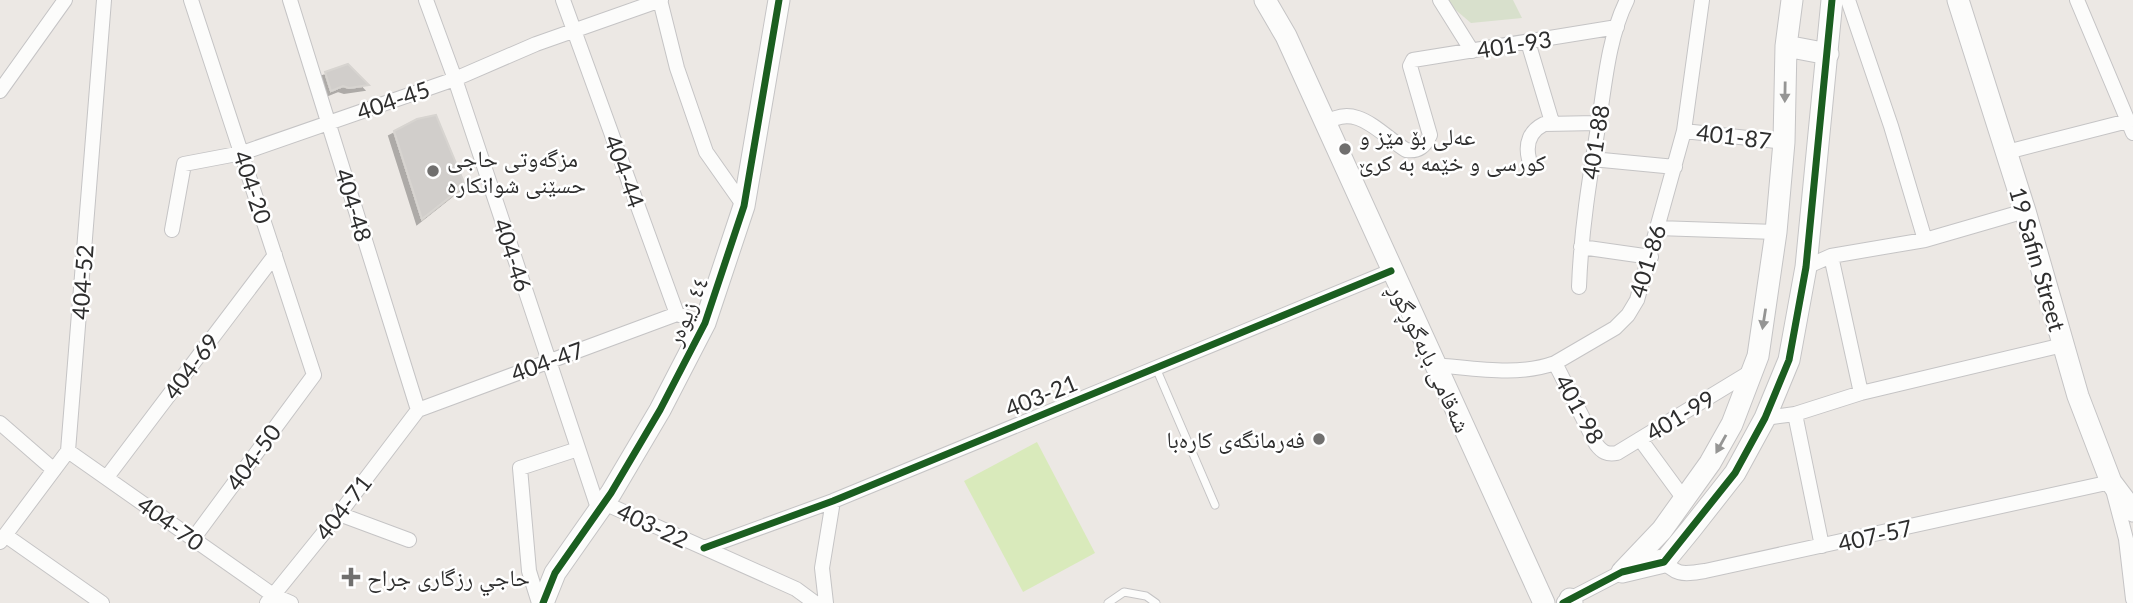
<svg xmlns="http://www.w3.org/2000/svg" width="2133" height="603" font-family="Lato,'Noto Naskh Arabic',sans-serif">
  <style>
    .cemetery { fill: #d8e0cc }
    .pitch { fill: #d9eabb }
    .building { fill: #d1cecb; stroke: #d7d4d0; stroke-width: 2; filter: url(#shadow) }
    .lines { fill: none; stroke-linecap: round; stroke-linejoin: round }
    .lane-casing { stroke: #c5c4c5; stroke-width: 9 }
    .street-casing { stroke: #c5c4c5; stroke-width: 16 }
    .secondary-casing { stroke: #c5c4c5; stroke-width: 23 }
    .lane { stroke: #fcfcfb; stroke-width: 7 }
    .street { stroke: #fcfcfb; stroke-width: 14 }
    .secondary { stroke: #fcfcfb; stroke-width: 21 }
    .cycleway-casing { stroke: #fff; stroke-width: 11 }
    .cycleway { stroke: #1b5e20; stroke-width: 7 }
    .oneway { fill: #959594 }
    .poi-dot { fill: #706f6e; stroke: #fff; stroke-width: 2.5 }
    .labels { text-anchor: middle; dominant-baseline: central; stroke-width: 5; stroke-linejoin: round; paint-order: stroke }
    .street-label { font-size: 23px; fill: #2e2e2e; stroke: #fff }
    .poi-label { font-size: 23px; fill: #2e2e2e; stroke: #fff; text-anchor: start }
  </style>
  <defs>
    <filter id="shadow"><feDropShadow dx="-5" dy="5" stdDeviation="0" flood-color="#0004"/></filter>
  </defs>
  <rect width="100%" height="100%" fill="#ece8e4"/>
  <path class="cemetery" d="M1444,0H1513L1522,18L1471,23Z"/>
  <path class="pitch" d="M1037,442L1095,553L1023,592L964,481Z"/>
  <path class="building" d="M348,64L369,85L349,88L343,86L331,91L325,72Z
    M436,115L465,185L422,219L394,131L417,119Z"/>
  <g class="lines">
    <g class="lane-casing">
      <path id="lane" d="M1156,368L1215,505
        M1108,603L1124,592L1146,596L1156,603"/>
    </g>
    <g class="street-casing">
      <path id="street" d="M191,0L314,375L193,539
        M290,0L418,410
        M426,0L455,79L599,511
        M563,0L677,314L705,323
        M660,0L677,68L706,152L744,206
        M1440,0L1472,51
        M1848,0L1891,126L1925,240
        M2077,0L2133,133
        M1528,42L1552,122
        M0,91L65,0
        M1324,125C1355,100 1380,134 1406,150C1419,152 1425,146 1430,135L1410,66L1413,60L1617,27
        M1684,131L1784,142
        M2007,152L2128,121
        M1529,159C1525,143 1530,131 1544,124L1598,123
        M1592,159L1675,167
        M1657,228L1776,232
        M172,230L184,164L242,153L455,79L536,44L661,0
        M1581,247L1651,257
        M1831,256L1861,393
        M1806,267L1831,256L1925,240L2025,211
        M1579,287C1581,230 1590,176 1599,121C1605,81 1609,36 1627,0
        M1555,363L1596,444C1602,452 1607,455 1617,453L1752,371
        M1434,365C1474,368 1516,377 1555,363L1615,328L1628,315L1637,300L1684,131L1702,0
        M418,410L677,314
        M1795,414L1822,546
        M1765,418L1795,414L1861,393L2063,345
        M0,423L54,470
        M1640,439L1684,499
        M68,451L273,595L291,603
        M107,477L275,255
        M604,503L796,589L815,603
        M339,514L409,540
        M5,535L102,603
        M0,542L68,451L104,0
        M704,548L833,501L1391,271
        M1659,557C1677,575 1680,575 1705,571L2111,482L2126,539L2133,599
        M1564,602L1622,572
        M267,603L339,514L418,410
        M539,603L529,571L520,468L578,449
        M826,603L822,568L833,501"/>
    </g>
    <g class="secondary-casing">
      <path id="secondary" d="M1265,0L1286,36L1544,603
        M1958,0L2025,211L2078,396L2111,482L2133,511
        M1786,46L1828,54
        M1623,571L1662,530L1710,463L1732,424L1758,356L1776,232L1784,142L1786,46L1792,0
        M1622,572L1664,562L1691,529L1735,473L1765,418L1789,360L1806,267L1832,0
        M1570,599L1572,603
        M543,603L555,573L611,493L660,410L705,323L744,206L779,0"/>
    </g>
    <use href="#lane" class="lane"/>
    <use href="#street" class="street"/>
    <use href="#secondary" class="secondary"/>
    <g class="cycleway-casing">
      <path id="cycleway" d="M704,548L833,501L1391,271
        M543,603L555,573L611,493L660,410L705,323L744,206L779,0
        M1563,603L1622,572L1664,562L1735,473L1765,418L1789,360L1806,267L1832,0"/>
    </g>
    <use href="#cycleway" class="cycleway"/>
  </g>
  <defs><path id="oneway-solid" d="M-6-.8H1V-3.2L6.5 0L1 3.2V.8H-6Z" transform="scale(1.75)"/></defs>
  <g class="oneway">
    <use href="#oneway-solid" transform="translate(1785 92) rotate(91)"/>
    <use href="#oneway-solid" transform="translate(1764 319) rotate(99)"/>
    <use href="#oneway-solid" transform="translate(1721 444) rotate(119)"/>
  </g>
  <g class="poi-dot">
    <circle cx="1345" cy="149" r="7"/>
    <circle cx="433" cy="171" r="7"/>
    <circle cx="1319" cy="439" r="7"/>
    <path d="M347.5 566.5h7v7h7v7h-7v7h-7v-7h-7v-7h7z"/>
  </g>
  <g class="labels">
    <g class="street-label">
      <text transform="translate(1514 44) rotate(-9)">401-93</text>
      <text transform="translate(393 100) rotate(-19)">404-45</text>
      <text transform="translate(1734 136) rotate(7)">401-87</text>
      <text transform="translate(1595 142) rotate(-81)">401-88</text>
      <text transform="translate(625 171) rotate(70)">404-44</text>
      <text transform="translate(253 187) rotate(72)">404-20</text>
      <text transform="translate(354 205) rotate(73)">404-48</text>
      <text transform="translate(513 255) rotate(72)">404-46</text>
      <text transform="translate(2038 259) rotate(74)">19 Safin Street</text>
      <text transform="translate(1647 261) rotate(-73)">401-86</text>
      <text transform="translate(82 282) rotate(-86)">404-52</text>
      <text transform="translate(686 311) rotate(-67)">٤٤ زیوەر</text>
      <text transform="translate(1431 358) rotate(65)">شەقامی بابەگوڕگوڕ</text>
      <text transform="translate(547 361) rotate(-20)">404-47</text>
      <text transform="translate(191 366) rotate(-53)">404-69</text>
      <text transform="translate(1041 395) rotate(-22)">403-21</text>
      <text transform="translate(1580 409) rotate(61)">401-98</text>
      <text transform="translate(1680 415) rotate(-31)">401-99</text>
      <text transform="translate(253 457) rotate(-54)">404-50</text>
      <text transform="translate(343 507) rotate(-52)">404-71</text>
      <text transform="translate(171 523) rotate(36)">404-70</text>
      <text transform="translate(653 525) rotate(25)">403-22</text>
      <text transform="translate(1875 535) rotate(-13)">407-57</text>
    </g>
    <g class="poi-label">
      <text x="1359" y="136">عەلی بۆ مێز و<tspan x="1359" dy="26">کورسی و خێمە بە کرێ</tspan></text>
      <text x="447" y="158">مزگەوتی حاجی<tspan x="447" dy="26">حسێنی شوانکارە</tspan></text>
      <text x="1305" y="439" text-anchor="end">فەرمانگەی کارەبا</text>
      <text x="367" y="577">حاجي رزگارى جراح</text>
    </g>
  </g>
</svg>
